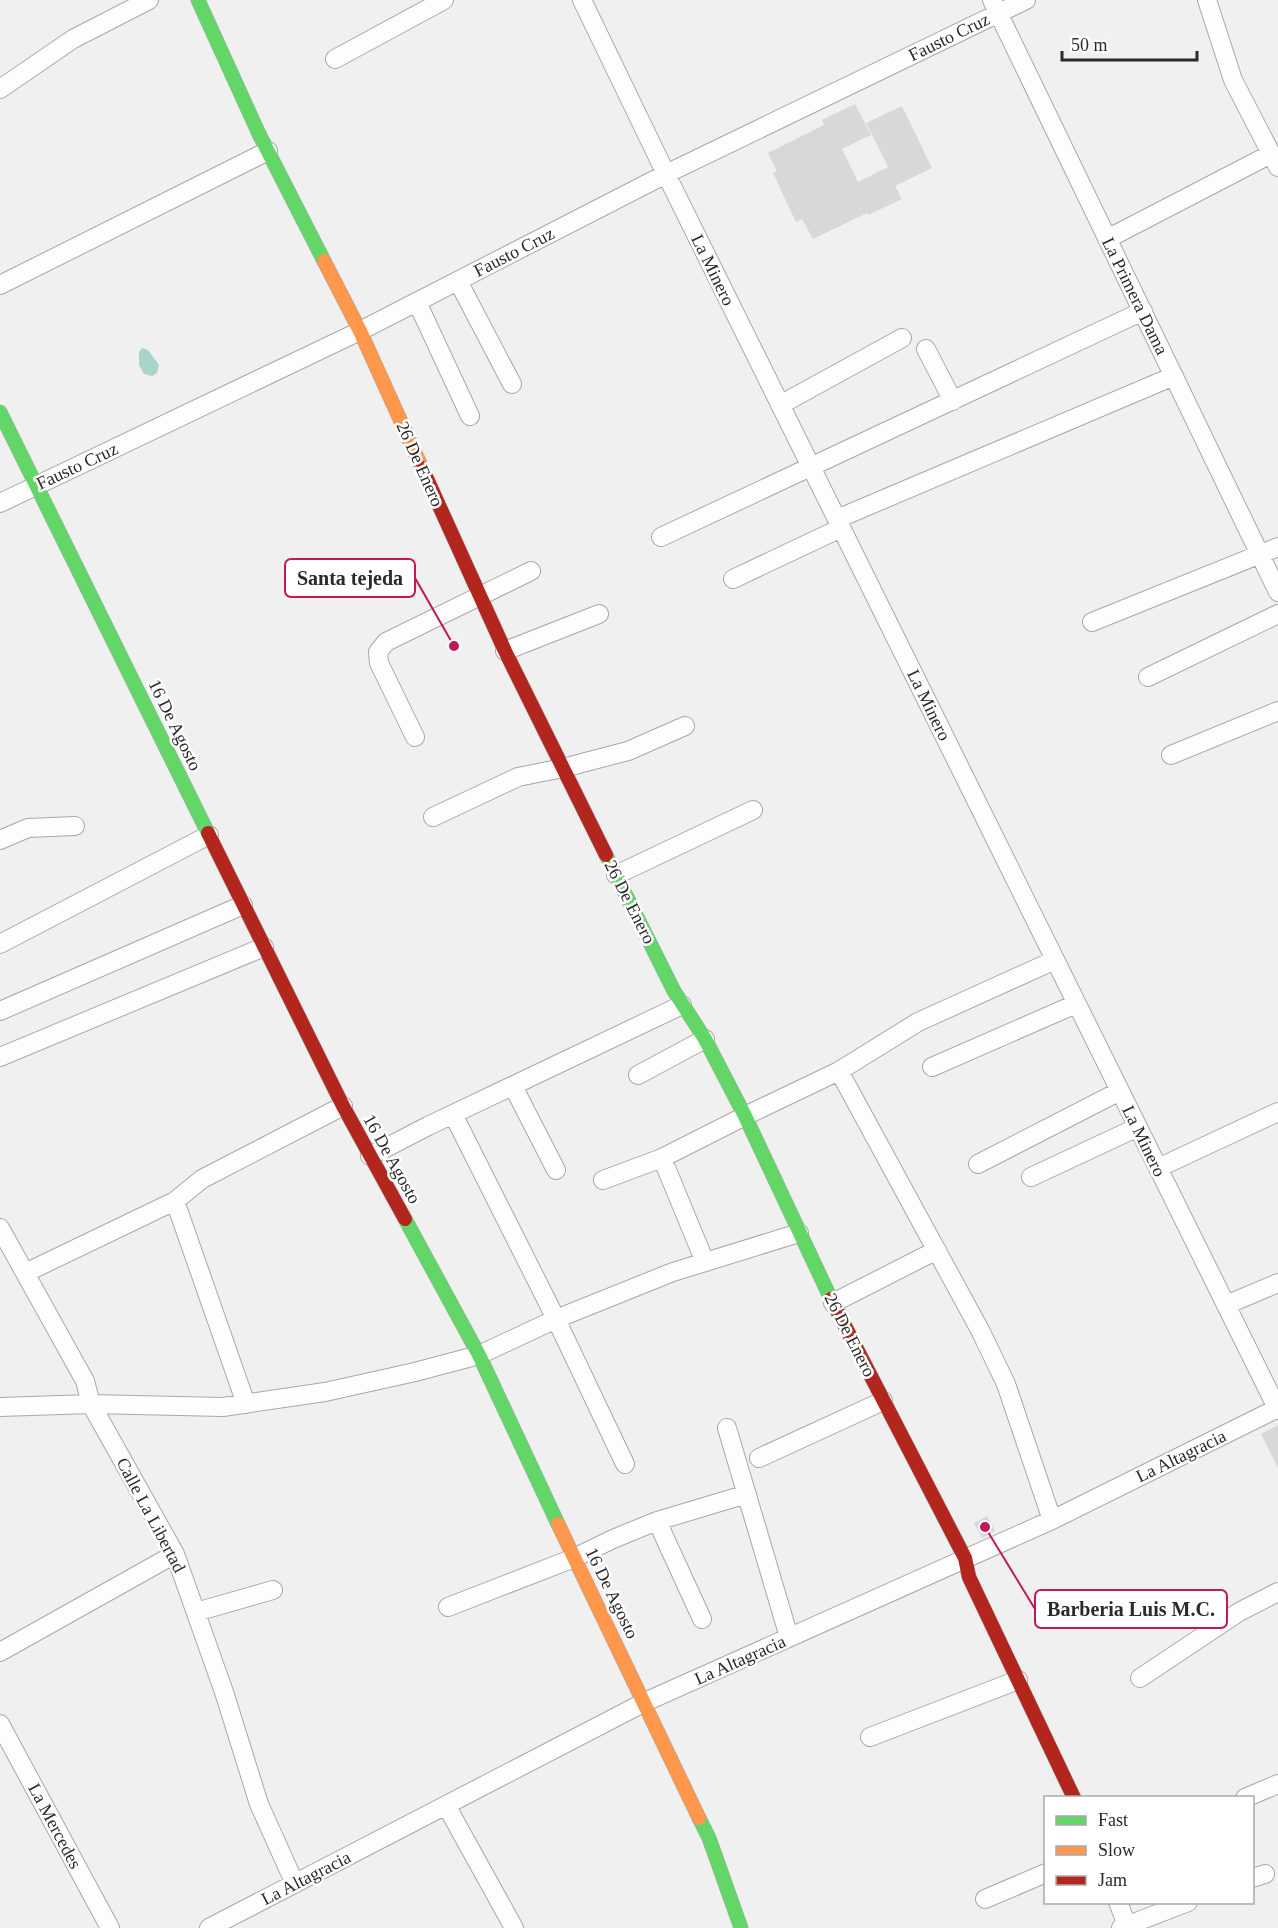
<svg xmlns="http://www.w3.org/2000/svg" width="1278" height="1928" font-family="Georgia,serif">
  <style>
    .water { fill: #aad4ca }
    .building { fill: #d8d7d9 }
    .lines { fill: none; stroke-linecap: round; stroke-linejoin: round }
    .street-casing { stroke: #a9a8a9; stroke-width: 20 }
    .fast-casing { stroke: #a9a8a9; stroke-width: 15 }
    .slow-casing { stroke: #a9a8a9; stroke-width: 15 }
    .jam-casing { stroke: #a9a8a9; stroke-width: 15 }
    .street { stroke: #fdfdfd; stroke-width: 18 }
    .fast { stroke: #63d668; stroke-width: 14 }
    .slow { stroke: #ff974d; stroke-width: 14 }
    .jam { stroke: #b3261e; stroke-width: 14 }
    .labels { text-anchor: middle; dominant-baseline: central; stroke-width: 5; stroke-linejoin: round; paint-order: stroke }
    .street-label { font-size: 18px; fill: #2b292b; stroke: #fff }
    .leader { fill: none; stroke: #c2185b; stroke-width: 2 }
    .callout-dot { fill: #c2185b; stroke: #fff; stroke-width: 2 }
    .callout { fill: #fff; stroke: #c2185b; stroke-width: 2 }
    .callout-label { font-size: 20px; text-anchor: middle; font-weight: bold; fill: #2b292b }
  </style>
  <rect width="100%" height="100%" fill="#f1f0f1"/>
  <path class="water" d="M142,348L148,350L159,365L157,373L152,376L144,374L139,365V352Z"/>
  <path class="building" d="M855,104L871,135L842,149L858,182L888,167L866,123L902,106L932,168L895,186L902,199L868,215L867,213L813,239L802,219L796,222L773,173L777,171L768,153L824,125L822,120Z
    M1278,1425V1468L1261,1434Z
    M987,1516L995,1531L982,1538L974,1523Z"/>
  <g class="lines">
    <g class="street-casing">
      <path id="street" d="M582,0L666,174L1278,1410
        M992,0L1278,592
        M1207,0L1233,80L1278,167
        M335,59L444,0
        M0,89L73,39L149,0
        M1107,239L1271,154
        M458,281L512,384
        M0,285L268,151
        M417,302L470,416
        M926,349L953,401
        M780,405L902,338
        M0,503L360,331L666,174L1026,0
        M837,519L1174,376
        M661,537L1143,311
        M733,579L841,528
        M1092,622L1278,547
        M505,651L599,614
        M1148,677L1278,614
        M415,737L379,663L378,652L386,642L531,571
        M1171,755L1278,711
        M433,817L518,777L563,768L628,751L685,726
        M0,840L28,828L75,826
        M616,875L753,810
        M0,944L209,835
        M0,1011L243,905
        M0,1057L264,947
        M932,1067L1076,1004
        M839,1071L981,1332L1006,1384L1052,1520
        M638,1075L705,1039
        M513,1086L556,1170
        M453,1114L556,1319L625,1464
        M370,1156L428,1126L682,1005
        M662,1158L705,1262
        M978,1164L1120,1091
        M1158,1168L1278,1112
        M1031,1177L1138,1127
        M603,1180L662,1158L745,1116L839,1071L918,1022L1055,960
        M0,1228L85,1381L91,1404L175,1554L224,1692L259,1804L295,1884
        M25,1273L175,1201
        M833,1303L937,1250
        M1226,1305L1278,1283
        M246,1404L175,1201L202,1179L343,1106
        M0,1407L91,1404L223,1407L325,1392L415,1372L479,1355L556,1319L673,1272L799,1233
        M727,1428L789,1637
        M759,1458L883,1401
        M657,1521L702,1619
        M448,1607L574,1558L613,1539L657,1521L747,1494
        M196,1612L273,1590
        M0,1652L175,1554
        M1140,1678L1239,1612L1278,1592
        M0,1724L110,1928
        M870,1737L1018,1680
        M1245,1798L1278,1784
        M446,1805L514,1928
        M1252,1878L1265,1874
        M985,1899L1046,1873
        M1118,1902L1128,1928
        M209,1928L645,1702L1052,1520L1278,1408
        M1121,1928L1188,1902"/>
    </g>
    <g class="fast-casing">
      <path id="fast" d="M198,0L259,134L324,261
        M0,412L208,833
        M606,855L674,991L705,1039L745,1116L831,1299
        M405,1219L479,1355L558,1524
        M699,1818L709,1838L741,1928"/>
    </g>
    <g class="slow-casing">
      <path id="slow" d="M324,261L360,331L422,468
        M558,1524L699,1818"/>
    </g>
    <g class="jam-casing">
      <path id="jam" d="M422,468L505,651L606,855
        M208,833L343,1106L405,1219
        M831,1299L965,1558L969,1577L1074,1798"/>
    </g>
    <use href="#street" class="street"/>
    <use href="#fast" class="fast"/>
    <use href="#slow" class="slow"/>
    <use href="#jam" class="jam"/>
  </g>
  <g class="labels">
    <g class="street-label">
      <text transform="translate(949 37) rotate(-26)">Fausto Cruz</text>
      <text transform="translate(514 252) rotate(-27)">Fausto Cruz</text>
      <text transform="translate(713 270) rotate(64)">La Minero</text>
      <text transform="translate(1135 296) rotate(64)">La Primera Dama</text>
      <text transform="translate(420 464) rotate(66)">26 De Enero</text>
      <text transform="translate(77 466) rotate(-25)">Fausto Cruz</text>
      <text transform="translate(929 705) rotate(64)">La Minero</text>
      <text transform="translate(175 725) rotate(64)">16 De Agosto</text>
      <text transform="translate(630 902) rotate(63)">26 De Enero</text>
      <text transform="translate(1144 1141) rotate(64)">La Minero</text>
      <text transform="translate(392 1159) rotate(61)">16 De Agosto</text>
      <text transform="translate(850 1335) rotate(63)">26 De Enero</text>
      <text transform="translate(1181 1456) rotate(-26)">La Altagracia</text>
      <text transform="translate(151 1515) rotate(62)">Calle La Libertad</text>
      <text transform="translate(612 1593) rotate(64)">16 De Agosto</text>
      <text transform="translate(740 1660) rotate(-24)">La Altagracia</text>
      <text transform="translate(55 1826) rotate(62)">La Mercedes</text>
      <text transform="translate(306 1878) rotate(-27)">La Altagracia</text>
    </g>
  </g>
  <path class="leader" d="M454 646L415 578M985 1527L1035 1609"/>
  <g class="callout-dot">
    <circle cx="454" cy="646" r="6"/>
    <circle cx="985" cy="1527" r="6"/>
  </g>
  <g class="callout">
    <rect x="285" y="559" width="130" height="38" rx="6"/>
    <rect x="1035" y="1590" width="192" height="38" rx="6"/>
  </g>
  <g class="callout-label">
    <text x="350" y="585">Santa tejeda</text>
    <text x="1131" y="1616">Barberia Luis M.C.</text>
  </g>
  <rect x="1044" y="1796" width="210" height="108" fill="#ffffff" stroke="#aaa9aa" stroke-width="1.5"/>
  <rect x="1056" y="1816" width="30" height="9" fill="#63d668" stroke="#aaa9aa" stroke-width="1.5"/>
  <text x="1098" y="1826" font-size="18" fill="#2b292b">Fast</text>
  <rect x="1056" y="1846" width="30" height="9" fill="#ff974d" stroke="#aaa9aa" stroke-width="1.5"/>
  <text x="1098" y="1856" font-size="18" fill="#2b292b">Slow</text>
  <rect x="1056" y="1876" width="30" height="9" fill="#b3261e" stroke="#aaa9aa" stroke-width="1.5"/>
  <text x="1098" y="1886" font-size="18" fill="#2b292b">Jam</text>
  <path d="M1062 51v9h135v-9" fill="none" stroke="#2b292b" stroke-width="3"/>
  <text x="1071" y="51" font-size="18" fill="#2b292b" stroke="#ffffff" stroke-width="4.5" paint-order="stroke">50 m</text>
</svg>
